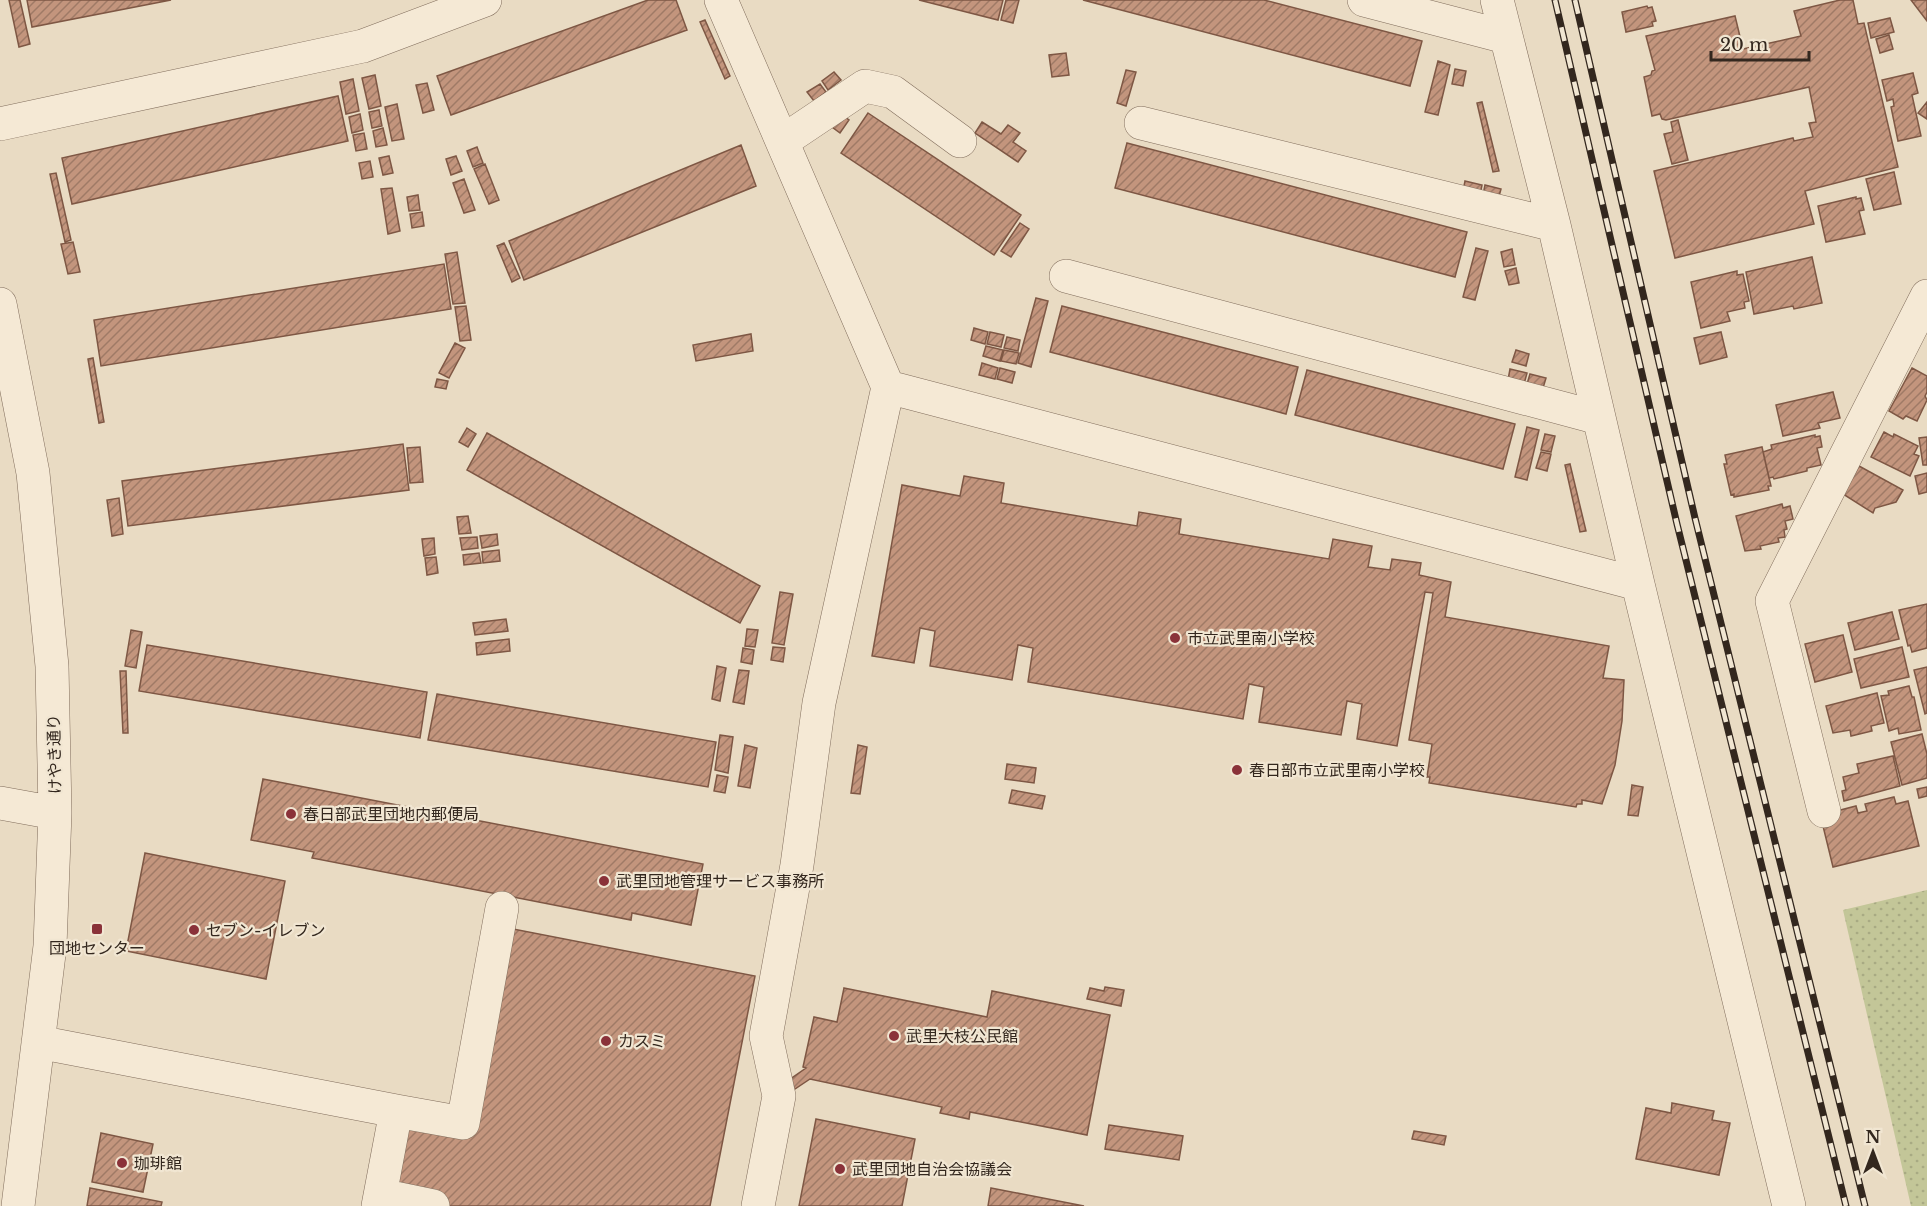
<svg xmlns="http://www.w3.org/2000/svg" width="1927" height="1206" font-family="'Libre Baskerville','Noto Sans JP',serif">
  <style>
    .grass { fill: url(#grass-dots) }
    .building { fill: url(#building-hatch); stroke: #7e5744; stroke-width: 1.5 }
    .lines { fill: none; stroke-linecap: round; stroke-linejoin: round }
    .minor-casing { stroke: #816d5c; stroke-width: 34 }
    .minor { stroke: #f5e9d5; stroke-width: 33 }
    .rail-casing { stroke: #33271e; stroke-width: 7 }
    .rail { stroke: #f1e6d2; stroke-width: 4.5; stroke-dasharray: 14; stroke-linecap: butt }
    .poi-dot { fill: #8a3239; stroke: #f1e6d2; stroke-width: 2 }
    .labels { text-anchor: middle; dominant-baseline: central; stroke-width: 4.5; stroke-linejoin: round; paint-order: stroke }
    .poi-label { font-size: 16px; fill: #33271e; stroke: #f1e6d2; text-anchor: start }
    .street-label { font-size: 16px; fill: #33271e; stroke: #f1e6d2 }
  </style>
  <defs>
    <pattern id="grass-dots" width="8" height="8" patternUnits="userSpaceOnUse" patternTransform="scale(1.5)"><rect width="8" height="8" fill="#c3c698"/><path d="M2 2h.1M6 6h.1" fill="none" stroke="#a8aa83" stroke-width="1.8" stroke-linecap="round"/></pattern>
    <pattern id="building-hatch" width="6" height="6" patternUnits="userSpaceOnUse" patternTransform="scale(1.5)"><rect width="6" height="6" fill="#c3957d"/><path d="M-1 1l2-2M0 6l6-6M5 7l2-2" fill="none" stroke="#9f7a66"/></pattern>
  </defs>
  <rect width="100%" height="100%" fill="#e9dbc3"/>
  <path class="grass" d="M1927,890V1206H1911L1843,910Z"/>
  <path class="building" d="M9,0H20L30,44L19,47Z
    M27,0H171L32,27Z
    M648,0H676L687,30L451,115L437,76Z
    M919,0H1003L998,20Z
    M1006,0H1019L1013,23L1001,20Z
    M1083,0H1264L1422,41L1410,86Z
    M1840,0H1853L1858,24L1864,23L1898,167L1805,191L1814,224L1675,258L1654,171L1793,138L1794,141L1813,137L1809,123L1816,122L1809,87L1666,120L1662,119L1660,114L1652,116L1644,77L1651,75L1652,71L1655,70L1646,36L1735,16L1743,49L1801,36L1794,11Z
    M1911,0H1927V21Z
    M1647,6L1648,8L1652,7L1656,21L1652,22L1653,26L1626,32L1622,12Z
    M1890,18L1894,32L1871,38L1868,23Z
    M705,20L730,76L725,79L700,22Z
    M1889,35L1893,49L1880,53L1876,39Z
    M1066,53L1069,75L1052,77L1049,55Z
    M1438,61L1450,65L1438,115L1425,112Z
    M1455,69L1466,71L1463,86L1452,84Z
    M1126,70L1136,72L1126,106L1117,103Z
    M834,72L841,80L828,90L822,81Z
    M1913,73L1918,93L1912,95L1921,136L1898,141L1891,107L1894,106L1893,99L1887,101L1882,80Z
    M375,75L381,106L369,109L362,78Z
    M353,79L359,111L346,114L340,82Z
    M427,83L434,110L423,113L416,85Z
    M820,84L826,92L814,101L807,92Z
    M338,96L348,141L72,204L62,158Z
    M1482,102L1499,171L1493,172L1477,103Z
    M1927,102V119L1918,113Z
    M397,104L404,139L392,141L385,107Z
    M379,110L382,126L372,128L369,112Z
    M868,113L1021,215L994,255L841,153Z
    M360,114L363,130L352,133L349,117Z
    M841,114L849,120L840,133L832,127Z
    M1678,120L1688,160L1672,164L1664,134L1673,132L1671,122Z
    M982,122L1001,134L1008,125L1020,133L1013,142L1026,151L1018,162L975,133Z
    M383,128L387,145L376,147L373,131Z
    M364,133L367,149L356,151L353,135Z
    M1127,143L1467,232L1455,277L1115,188Z
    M741,145L756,186L524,280L509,241Z
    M477,147L483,163L473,167L467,151Z
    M389,156L393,173L383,175L379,158Z
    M456,156L462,171L451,175L446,159Z
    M370,161L373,177L362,179L359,163Z
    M485,164L499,200L489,204L474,169Z
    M1894,172L1901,204L1874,210L1866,179Z
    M56,173L71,240L65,242L50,174Z
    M464,179L475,210L464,213L453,183Z
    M1465,181L1482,185L1480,195L1463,191Z
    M1485,185L1501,189L1498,200L1483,195Z
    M392,188L400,231L388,234L381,189Z
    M418,195L420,210L409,211L407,197Z
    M1856,197V199L1861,198L1864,210L1859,211L1865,234L1826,242L1818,206Z
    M422,212L424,226L412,228L410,214Z
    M1020,223L1029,229L1011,257L1001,251Z
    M73,242L80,272L68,274L61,244Z
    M504,243L520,278L512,282L497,246Z
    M1476,248L1488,251L1475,300L1463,297Z
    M1512,249L1515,265L1504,267L1501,252Z
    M457,252L465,303L453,304L445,254Z
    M1812,257L1822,303L1794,309L1793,306L1754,314L1746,272Z
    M444,264L451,309L101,366L94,320Z
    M1516,268L1519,283L1509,285L1505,271Z
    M1737,271V275L1743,274L1749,301L1744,302L1745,308L1727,312L1730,321L1701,328L1691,282Z
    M1036,298L1048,301L1031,367L1018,363Z
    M466,306L471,340L460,341L455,307Z
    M1062,306L1298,367L1286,414L1050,352Z
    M974,328L988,332L985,344L971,340Z
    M990,332L1004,335L1001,347L987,344Z
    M1721,332L1727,357L1700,364L1694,338Z
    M751,334L753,351L696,361L693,345Z
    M1007,337L1020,340L1018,351L1004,348Z
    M455,343L465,348L449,378L439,373Z
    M986,346L1003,350L1000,361L983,356Z
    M1004,350L1019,353L1016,364L1001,361Z
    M1516,350L1529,354L1526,366L1512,362Z
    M93,358L104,422L99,423L88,359Z
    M982,363L998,368L995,379L979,375Z
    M1000,368L1015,372L1012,383L997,379Z
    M1912,368L1927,376V392L1925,396L1927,400L1917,421L1906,416L1903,419L1889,411Z
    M1510,369L1527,373L1524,384L1508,380Z
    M1307,370L1515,424L1503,469L1295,415Z
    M1530,374L1546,378L1543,388L1527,384Z
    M437,379L448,381L446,389L435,387Z
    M1833,392L1840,418L1818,423L1820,428L1783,436L1776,405Z
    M1527,427L1539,430L1527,480L1515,477Z
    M467,428L476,434L468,447L459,442Z
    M1884,432L1893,437L1894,434L1918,446L1914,454L1919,456L1910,476L1871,457Z
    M487,433L760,586L740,623L467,470Z
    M1545,434L1555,436L1551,452L1541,450Z
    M1815,435V437L1820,436L1822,447L1817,448L1821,465L1807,468V471L1774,479L1773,477L1769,478L1763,452L1772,449L1771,445Z
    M1927,437V465H1923L1919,438Z
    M403,444L409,490L128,526L122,481Z
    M420,447L423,482L410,483L407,448Z
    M1762,447L1771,486H1768L1769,490L1734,497V494L1731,495L1724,464H1727L1725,455Z
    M1541,452L1551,454L1547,471L1536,468Z
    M1570,464L1586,531L1580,532L1565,465Z
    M1859,466L1903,490L1896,502L1875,508L1873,513L1843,494Z
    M1927,473V492L1919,494L1915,476Z
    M964,476L1004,483L1001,503L1137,526L1139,512L1181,519L1179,534L1329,559L1333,539L1372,546L1368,567L1390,570L1392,559L1421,563L1419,575L1451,582L1445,617L1609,646L1603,678L1624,680L1622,721L1615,765L1602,804L1582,800V804H1577L1576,807L1429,783L1430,777H1427L1432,744L1409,740L1433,593L1425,592L1397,746L1357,739L1362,704L1347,701L1341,735L1259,722L1264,687L1249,684L1243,719L1028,682L1033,648L1018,645L1012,680L930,666L935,631L920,628L914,663L872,656L902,485L960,496Z
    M119,498L123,534L112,536L107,500Z
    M1782,504L1783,508L1790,506L1793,519L1785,521L1787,529L1784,530L1785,537L1778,538L1779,542L1760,546L1761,549L1745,551L1736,516Z
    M468,516L471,533L459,534L457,517Z
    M497,534L498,545L482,548L480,536Z
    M477,537L478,548L462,550L460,538Z
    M434,538L435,554L424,556L422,539Z
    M499,550L500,561L483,563L482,552Z
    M479,553L481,563L464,565L463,555Z
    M436,557L438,573L427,575L425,558Z
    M780,592L793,594L784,645L772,643Z
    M1927,604V648L1912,652L1910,645L1908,646L1899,610Z
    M1892,612L1899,639L1855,650L1848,623Z
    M506,619L508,631L475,635L473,623Z
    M747,629L758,630L755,647L745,646Z
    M131,630L142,632L136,668L125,666Z
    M1843,635L1852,672L1815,682L1805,644Z
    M509,639L510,651L477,655L476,643Z
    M147,645L427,692L420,738L139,691Z
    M773,647L785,648L783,662L771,660Z
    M1902,647L1909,677L1861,688L1854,659Z
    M743,648L754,650L752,664L741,662Z
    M717,666L726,668L720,701L712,699Z
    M1927,667V713L1925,714L1914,670Z
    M739,670L749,671L744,704L733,702Z
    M120,671H126L128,733H123Z
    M1909,686L1912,697H1914L1921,730L1899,734L1898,728L1889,731L1881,696L1889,695L1888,691Z
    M1877,693L1884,723L1871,726L1872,731L1851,736L1850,730L1833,733L1826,706Z
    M437,694L716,742L708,787L428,740Z
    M1922,734L1927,754V778L1902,785L1891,742Z
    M720,735L733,737L728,773L715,770Z
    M745,745L757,748L750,788L738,786Z
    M858,745L867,747L860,794L851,793Z
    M1893,756L1900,786L1844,801L1842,791L1846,790L1843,777L1859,773L1857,764Z
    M1007,764L1036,768L1034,783L1005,779Z
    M717,775L728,777L725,793L714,791Z
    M263,779L703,864L691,925L632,913L631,920L312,858L314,852L251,840Z
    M1632,785L1643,787L1638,816L1628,815Z
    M1927,787V796L1919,798L1917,789Z
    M1012,790L1045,796L1042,809L1009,803Z
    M1894,797L1896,804L1908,801L1919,846L1833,867L1822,822L1829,813L1856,806L1858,813L1867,811L1865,804Z
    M145,853L285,881L266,979L126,951Z
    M503,927L755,976L710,1206H437L388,1192L405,1105L455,1115Z
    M1105,987L1124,990L1121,1006L1087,999L1090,988L1104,991Z
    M844,988L987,1017L992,991L1110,1015L1087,1135L970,1112L969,1119L940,1113L942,1107L810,1079L792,1091L786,1082L806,1068L803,1067L814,1017L837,1022Z
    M1672,1103L1714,1111L1712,1120L1730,1123L1719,1175L1636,1159L1646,1108L1671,1113Z
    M816,1119L915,1139L902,1206H799Z
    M1109,1125L1183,1136L1179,1160L1105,1149Z
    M1414,1131L1446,1136L1444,1145L1412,1139Z
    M101,1133L153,1144L143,1192L92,1182Z
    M90,1188L162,1202L161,1206H87Z
    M991,1188L1084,1206H988Z"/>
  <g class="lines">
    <g class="minor-casing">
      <path id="minor" d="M721,0L888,387L1638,584
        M1364,0L1506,37
        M1497,0L1554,225L1638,584L1789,1206
        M1141,123L1554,225
        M0,124L363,46L485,0
        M783,141L865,86L893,92L960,141
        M1066,276L1599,418
        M0,304L33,473L52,666L55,813L50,946L18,1206
        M0,803L55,813
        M1824,811L1772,601L1927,296
        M38,1042L396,1111
        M380,1195L433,1206
        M378,1206L396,1111L463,1123L502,908
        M758,1206L779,1096L766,1036L797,865L819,703L888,387"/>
    </g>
    <use href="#minor" class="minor"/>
    <g class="rail-casing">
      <path id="rail" d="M1555,0L1677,524L1846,1206
        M1575,0L1695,518L1865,1206"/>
    </g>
    <use href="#rail" class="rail"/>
  </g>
  <g class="poi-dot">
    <circle cx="1175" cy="638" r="6"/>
    <circle cx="1237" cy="770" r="6"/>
    <circle cx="291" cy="814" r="6"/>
    <circle cx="604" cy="881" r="6"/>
    <rect x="91" y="923" width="12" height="12" rx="3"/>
    <circle cx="194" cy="930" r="6"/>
    <circle cx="894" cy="1036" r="6"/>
    <circle cx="606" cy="1041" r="6"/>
    <circle cx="122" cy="1163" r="6"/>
    <circle cx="840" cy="1169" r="6"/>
  </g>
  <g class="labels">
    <g class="poi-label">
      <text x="1187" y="638">市立武里南小学校</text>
      <text x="1249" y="770">春日部市立武里南小学校</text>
      <text x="303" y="814">春日部武里団地内郵便局</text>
      <text x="616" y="881">武里団地管理サービス事務所</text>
      <text x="206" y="930">セブン-イレブン</text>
      <text x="97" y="948" text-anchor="middle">団地センター</text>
      <text x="906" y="1036">武里大枝公民館</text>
      <text x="618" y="1041">カスミ</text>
      <text x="134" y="1163">珈琲館</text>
      <text x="852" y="1169">武里団地自治会協議会</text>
    </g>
    <g class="street-label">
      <text transform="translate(54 754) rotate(-91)">けやき通り</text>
    </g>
  </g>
  <g transform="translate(1873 1152)" stroke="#f1e6d2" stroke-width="4.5" paint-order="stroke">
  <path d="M0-4.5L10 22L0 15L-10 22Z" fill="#33271e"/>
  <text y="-9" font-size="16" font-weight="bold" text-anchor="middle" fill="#33271e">N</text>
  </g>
  <path d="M1711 51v9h98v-9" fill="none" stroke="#33271e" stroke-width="3"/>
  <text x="1720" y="51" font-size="18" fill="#33271e" stroke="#f1e6d2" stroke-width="4.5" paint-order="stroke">20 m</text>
</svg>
